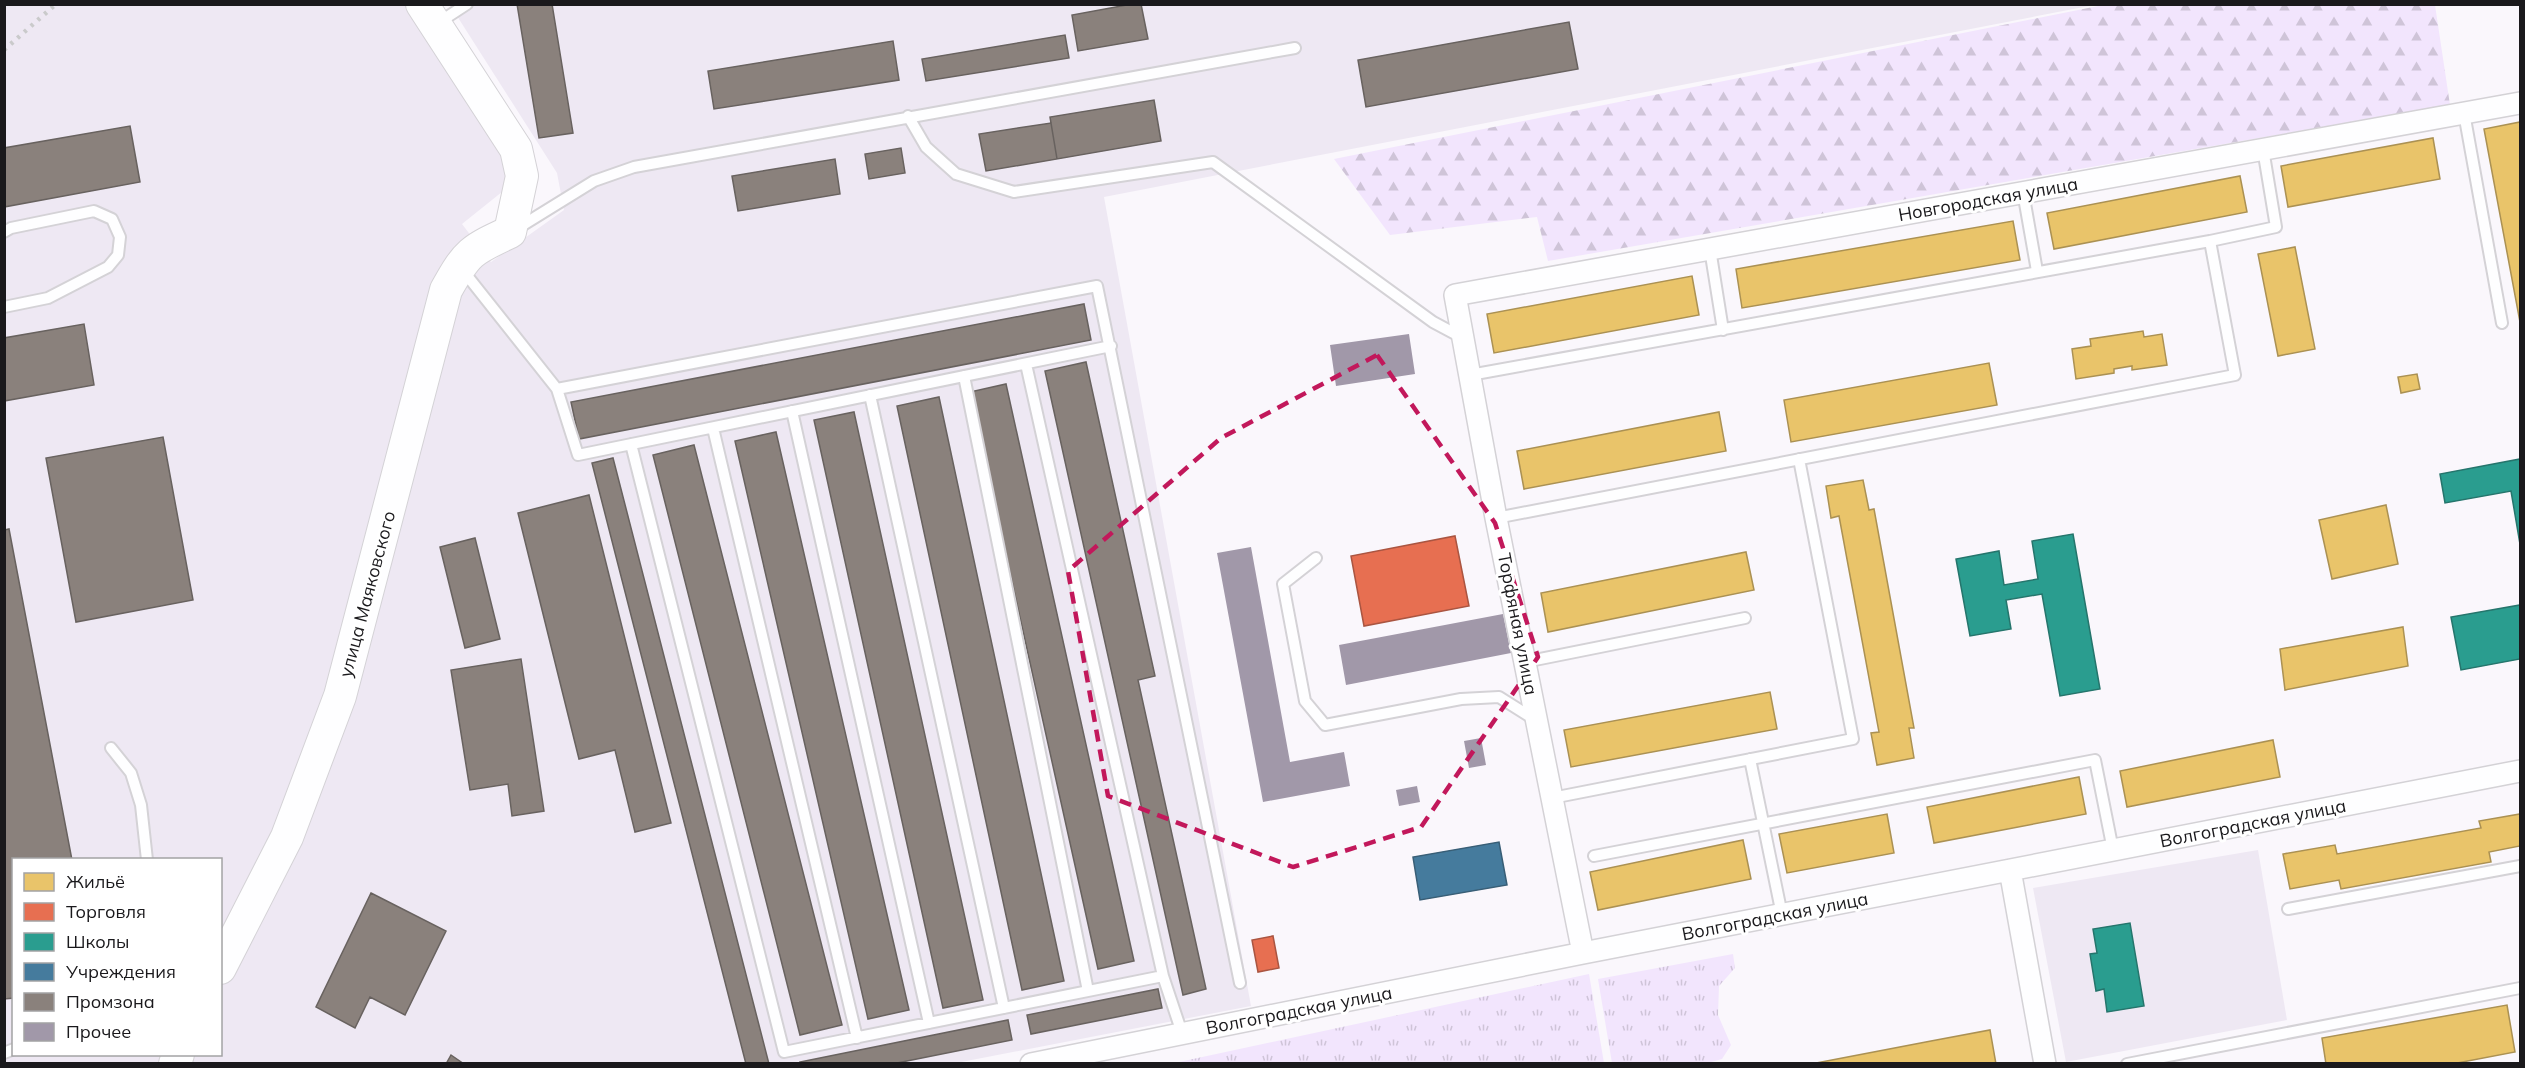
<svg xmlns="http://www.w3.org/2000/svg" width="2525" height="1068" font-family="Mulish,sans-serif">
  <style>
    .built { fill: #eee8f3; fill-rule: evenodd }
    .grass { fill: url(#grass-tufts) }
    .forest { fill: url(#forest-firs) }
    .homes { fill: #e9c46a; stroke: #ab9153; stroke-width: 1.5 }
    .shops { fill: #e76f51; stroke: #aa5541; stroke-width: 1.5 }
    .schools { fill: #2a9d8f; stroke: #25756c; stroke-width: 1.5 }
    .public { fill: #457b9d; stroke: #385e76; stroke-width: 1.5 }
    .industry { fill: #8a817c; stroke: #68625f; stroke-width: 1.5 }
    .building { fill: #a198a9 }
    .lines { fill: none; stroke-linecap: round; stroke-linejoin: round }
    .lane-casing { stroke: #d4d2d6; stroke-width: 14 }
    .street-casing { stroke: #d4d2d6; stroke-width: 24 }
    .secondary-casing { stroke: #d4d2d6; stroke-width: 34 }
    .lane { stroke: #fefeff; stroke-width: 10 }
    .street { stroke: #fefeff; stroke-width: 21 }
    .secondary { stroke: #fefeff; stroke-width: 32 }
    .rail { stroke: #cacacb; stroke-width: 4.5; stroke-dasharray: 3 6; stroke-linecap: butt }
    .marked { fill: none; stroke: #c2185b; stroke-width: 4.5; stroke-dasharray: 12 8; stroke-linejoin: round }
    .labels { text-anchor: middle; dominant-baseline: central; stroke-width: 6; stroke-linejoin: round; paint-order: stroke }
    .street-label { font-size: 18px; fill: #1a191c; stroke: #fff }
  </style>
  <defs>
    <pattern id="grass-tufts" width="24" height="20" patternUnits="userSpaceOnUse" patternTransform="scale(1.5)"><rect width="24" height="20" fill="#f2e5fd"/><path d="M3 7l-1-3M5 7V3M7 7l1-3M15 17l-1-3M17 17v-4M19 17l1-3" fill="none" stroke="#cfc4d8"/></pattern>
    <pattern id="forest-firs" width="22" height="20" patternUnits="userSpaceOnUse" patternTransform="scale(1.5)"><rect width="22" height="20" fill="#f2e5fd"/><path d="M5 1l3.5 6h-7zM16 11l3.5 6h-7z" fill="#cfc4d8"/></pattern>
  </defs>
  <rect width="100%" height="100%" fill="#faf7fc"/>
  <path class="built" d="M5,5H417L522,176L462,224L491,262L564,210L557,173L450,5H2094L1104,197L1251,1006L951,1064H5ZM14,860H220V1054H14Z
    M2258,850L2287,1020L2066,1062L2033,888Z"/>
  <path class="grass" d="M1733,954L1735,968L1719,986L1718,1015L1731,1045L1722,1059L1704,1064L1612,1063L1598,979Z
    M1589,974L1604,1063H1180L1179,1062Z"/>
  <path class="forest" d="M2108,4L2435,5L2450,105L1548,261L1537,217L1390,235L1334,159Z"/>
  <path class="homes" d="M2520,122V322L2484,129Z
    M2433,138L2440,179L2288,207L2281,166Z
    M2240,176L2247,212L2054,249L2047,213Z
    M2013,221L2020,260L1742,308L1736,269Z
    M2295,247L2315,349L2278,356L2258,254Z
    M1692,276L1699,315L1494,353L1487,314Z
    M2143,331L2144,337L2162,334L2167,365L2132,370V366L2114,369V373L2076,379L2072,349L2091,346L2090,339Z
    M1989,363L1997,405L1791,442L1784,400Z
    M2417,374L2420,389L2401,393L2398,377Z
    M1719,412L1726,451L1524,489L1517,451Z
    M1863,480L1869,510L1874,509L1914,728H1909L1914,758L1877,765L1871,733L1879,732L1839,516L1831,518L1826,486Z
    M2386,505L2398,564L2332,579L2319,520Z
    M1746,552L1754,590L1548,632L1541,593Z
    M2403,627L2408,666L2285,690L2280,649Z
    M1770,692L1777,729L1571,767L1564,730Z
    M2273,740L2280,777L2127,807L2120,771Z
    M2079,777L2086,814L1934,843L1927,807Z
    M1887,814L1894,853L1787,873L1779,834Z
    M2520,814V846L2489,852L2491,862L2341,889L2339,880L2290,889L2283,854L2335,845L2337,854L2481,828L2479,821Z
    M1743,840L1751,879L1598,910L1590,872Z
    M2507,1005L2515,1052L2452,1064H2326L2322,1038Z
    M1990,1030L1996,1064H1811L1931,1041Z"/>
  <path class="shops" d="M1455,536L1469,606L1364,626L1351,556Z
    M1273,936L1279,968L1258,972L1252,940Z"/>
  <path class="schools" d="M2520,459V544L2511,491L2445,503L2440,474Z
    M2073,534L2100,689L2060,696L2042,594L2006,600L2011,629L1970,636L1956,559L1999,551L2004,585L2038,579L2032,541Z
    M2520,605V659L2461,670L2451,617Z
    M2130,923L2144,1006L2107,1012L2104,989L2096,991L2090,954L2097,953L2093,929Z"/>
  <path class="public" d="M1499,842L1507,885L1420,900L1413,857Z"/>
  <path class="industry" d="M517,4H552L573,133L539,138Z
    M1132,4H1141L1148,39L1078,51L1072,15Z
    M1569,22L1578,69L1366,107L1358,60Z
    M1065,35L1069,58L926,81L922,59Z
    M893,41L899,80L714,109L708,71Z
    M1154,100L1161,141L1057,159L1050,117Z
    M1051,123L1057,159L986,171L979,134Z
    M130,126L140,182L4,207V148Z
    M901,148L905,173L869,179L865,154Z
    M835,159L840,194L738,211L732,176Z
    M1084,304L1091,340L579,439L571,402Z
    M84,324L94,385L4,401V338Z
    M1086,362L1155,676L1138,680L1206,989L1183,995L1045,371Z
    M1006,384L1134,961L1098,969L970,392Z
    M939,397L1064,981L1022,990L897,406Z
    M854,412L983,1000L943,1008L814,420Z
    M776,432L909,1010L868,1019L735,441Z
    M163,437L193,600L76,622L46,458Z
    M694,445L842,1025L800,1035L653,455Z
    M613,458L769,1064H746L592,463Z
    M589,495L671,823L635,832L615,750L579,759L518,513Z
    M9,529L72,860H14V998L4,999V530Z
    M475,538L500,639L465,648L440,547Z
    M521,659L544,811L512,816L508,784L470,790L451,670Z
    M371,893L446,931L405,1015L370,997L355,1028L316,1007Z
    M1158,989L1162,1008L1031,1034L1027,1015Z
    M1008,1020L1012,1040L892,1064H801L800,1062Z
    M451,1055L464,1064H446Z"/>
  <path class="building" d="M1409,334L1415,374L1336,386L1330,345Z
    M1251,547L1290,762L1344,752L1350,786L1263,802L1217,553Z
    M1503,614L1511,653L1346,685L1339,645Z
    M1481,738L1486,765L1469,768L1464,741Z
    M1417,786L1420,802L1399,806L1396,790Z"/>
  <g class="lines">
    <g class="lane-casing">
      <path id="lane" d="M438,23L467,4
        M2464,113L2502,323
        M908,116L926,147L956,174L1014,192L1213,162L1433,322L1463,338
        M2023,192L2037,271
        M518,228L594,181L634,167L1295,48
        M4,232L11,228L94,211L112,219L120,237L118,255L108,267L48,298L4,307
        M1710,249L1723,330
        M461,268L557,389L1097,286L1240,983
        M1026,364L1163,976L1182,1033
        M1470,375L2210,241
        M964,376L1088,991
        M557,389L578,455L1111,346
        M870,395L1004,1008
        M792,411L929,1023
        M713,428L857,1038
        M631,444L784,1052L1163,976
        M1496,518L2235,375L2210,241L2276,227L2263,149
        M1316,558L1283,584L1305,701L1325,725L1461,699L1499,697L1534,719
        M1525,662L1745,618
        M111,748L131,773L141,805L147,860
        M1750,759L1782,915
        M1552,798L1853,739L1799,459
        M1594,856L2095,760L2113,850
        M2288,909L2520,866
        M4,1053L14,1049
        M2127,1064L2520,988"/>
    </g>
    <g class="street-casing">
      <path id="street" d="M2010,870L2045,1064
        M1583,953L1496,518L1455,295L2520,103
        M1031,1064L1583,953L2520,771"/>
    </g>
    <g class="secondary-casing">
      <path id="secondary" d="M220,968L287,837L340,696L446,290C467,252 471,250 510,232L522,176L516,149L422,4
        M175,1064L178,1054"/>
    </g>
    <use href="#lane" class="lane"/>
    <use href="#street" class="street"/>
    <use href="#secondary" class="secondary"/>
    <path class="rail" d="M4,50L56,4"/>
  </g>
  <path class="marked" d="M1377,355L1495,523L1538,657L1421,827L1293,867L1108,796L1068,571L1221,438Z"/>
  <g class="labels">
    <g class="street-label">
      <text transform="translate(1988 199) rotate(-10)">Новгородская улица</text>
      <text transform="translate(367 594) rotate(-75)">улица Маяковского</text>
      <text transform="translate(1518 624) rotate(79)">Торфяная улица</text>
      <text transform="translate(2253 823) rotate(-11)">Волгоградская улица</text>
      <text transform="translate(1775 916) rotate(-11)">Волгоградская улица</text>
      <text transform="translate(1299 1010) rotate(-11)">Волгоградская улица</text>
    </g>
  </g>
  <rect width="2525" height="1068" fill="none" stroke="#1a191c" stroke-width="12"/>
  <rect x="12" y="858" width="210" height="198" fill="#ffffff" stroke="#a3a3a4" stroke-width="1.5"/>
  <rect x="24" y="873" width="30" height="18" fill="#e9c46a" stroke="#a3a3a4" stroke-width="1.5"/>
  <text x="66" y="888" font-size="18" fill="#1a191c">Жильё</text>
  <rect x="24" y="903" width="30" height="18" fill="#e76f51" stroke="#a3a3a4" stroke-width="1.5"/>
  <text x="66" y="918" font-size="18" fill="#1a191c">Торговля</text>
  <rect x="24" y="933" width="30" height="18" fill="#2a9d8f" stroke="#a3a3a4" stroke-width="1.5"/>
  <text x="66" y="948" font-size="18" fill="#1a191c">Школы</text>
  <rect x="24" y="963" width="30" height="18" fill="#457b9d" stroke="#a3a3a4" stroke-width="1.5"/>
  <text x="66" y="978" font-size="18" fill="#1a191c">Учреждения</text>
  <rect x="24" y="993" width="30" height="18" fill="#8a817c" stroke="#a3a3a4" stroke-width="1.5"/>
  <text x="66" y="1008" font-size="18" fill="#1a191c">Промзона</text>
  <rect x="24" y="1023" width="30" height="18" fill="#a198a9" stroke="#a3a3a4" stroke-width="1.5"/>
  <text x="66" y="1038" font-size="18" fill="#1a191c">Прочее</text>
</svg>
